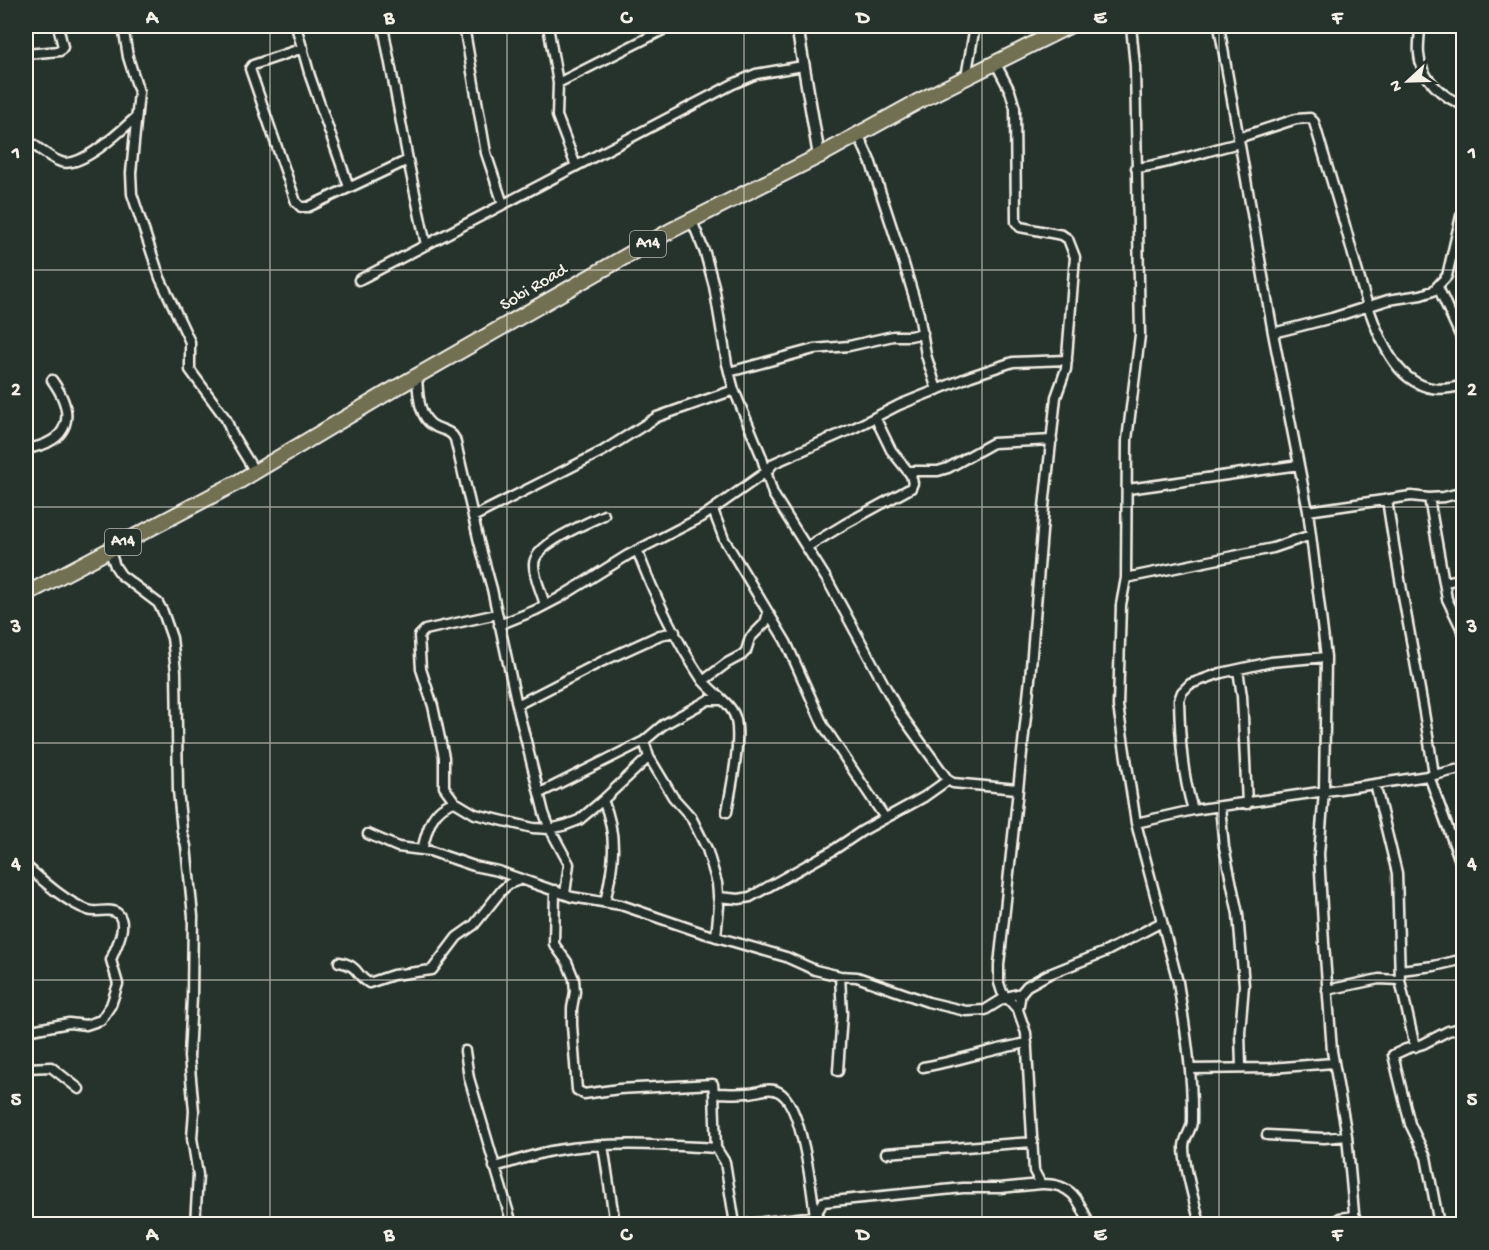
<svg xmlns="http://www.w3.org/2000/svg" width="1489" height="1250" font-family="'Gochi Hand',sans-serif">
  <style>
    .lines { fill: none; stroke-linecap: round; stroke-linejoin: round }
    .minor-casing { stroke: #f4f1e8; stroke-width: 13 }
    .tertiary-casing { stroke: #f4f1e8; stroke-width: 15 }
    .trunk-casing { stroke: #f4f1e8; stroke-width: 18 }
    .minor { stroke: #26332d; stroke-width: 8 }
    .tertiary { stroke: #26332d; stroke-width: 10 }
    .trunk { stroke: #716f52; stroke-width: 14 }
    .grid { fill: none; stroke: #f4f1e8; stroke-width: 1.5; stroke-opacity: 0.55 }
    .labels { text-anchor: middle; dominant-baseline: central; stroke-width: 4.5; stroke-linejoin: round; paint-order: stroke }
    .shield { fill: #26332d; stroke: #b6b8b0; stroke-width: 1.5 }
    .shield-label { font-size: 16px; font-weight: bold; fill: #f4f1e8 }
    .street-label { font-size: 18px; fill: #f4f1e8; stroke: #26332d }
    .neatline { fill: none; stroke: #f4f1e8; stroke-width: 2 }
    .grid-label { font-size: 20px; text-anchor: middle; font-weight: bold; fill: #f4f1e8 }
  </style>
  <rect width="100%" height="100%" fill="#26332d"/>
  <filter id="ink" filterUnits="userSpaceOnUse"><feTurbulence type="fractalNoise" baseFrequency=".0167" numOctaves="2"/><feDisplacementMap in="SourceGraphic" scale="12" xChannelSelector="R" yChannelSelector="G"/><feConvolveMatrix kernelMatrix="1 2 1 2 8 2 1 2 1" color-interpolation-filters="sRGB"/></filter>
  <g filter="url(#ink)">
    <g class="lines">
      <g class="minor-casing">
        <path id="minor" d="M123,26L128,57L139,92L131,173L132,194L160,278L190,342V370L226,419L232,434L255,472
          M296,26L310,76L349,187
          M383,26L408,160L426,245
          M464,26L486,153L503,204
          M548,26L558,83L557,116L576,166
          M1131,26L1135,66L1140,335L1127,440L1126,578L1121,605L1118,706L1136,823L1178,982C1185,1028 1193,1074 1192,1121C1192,1130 1184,1137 1184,1147C1184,1168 1195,1203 1200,1224
          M1219,26L1273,333L1308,511L1326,657L1324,791L1319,854L1324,943L1332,1051L1347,1136L1355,1224
          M1420,26C1420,35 1418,45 1419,54C1420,77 1443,98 1464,105
          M303,48L253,65L250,69L296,202L301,207H308L408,160
          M26,54L60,51L63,47L58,26
          M995,62L1010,91L1015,108L1016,222L1020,227L1062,235L1068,239L1075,257L1066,369L1056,397L1044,507L1030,679L999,965V983L1002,992L1018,1010L1026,1033L1034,1171L1041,1184C1071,1183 1079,1199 1089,1224
          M966,77L975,26
          M558,83L671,26
          M858,134L871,163L904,264L919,314L926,355L937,390
          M1238,138L1296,119L1310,118L1314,122C1324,155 1334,189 1344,222C1356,263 1374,351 1408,377C1426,391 1442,391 1464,385
          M26,139C36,146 49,158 61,162C81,169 122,130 136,117
          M1136,168C1171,164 1205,151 1239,143
          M692,221L705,253L714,286L727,364L734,390L761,455L773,494L829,583L899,712L948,780L953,783L1017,789
          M359,280L733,84L756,74L803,66
          M1438,287L1464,344
          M1273,333L1332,318L1388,300L1421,295L1433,291L1447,276L1461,216L1464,214
          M729,372L814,349L849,346L893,336H910L923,333
          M417,376C418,393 418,419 436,427C445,431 451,431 455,439L479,542L492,589L517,705L544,813L550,829L569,864L565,894
          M26,449C70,442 77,415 52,380
          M908,471H938L948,468L993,443L1052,440
          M1128,489L1299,465
          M1429,498L1447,599L1464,634
          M1387,499C1400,592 1421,683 1434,775
          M713,510L724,539L786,642L823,725L885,818
          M1308,511L1411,496L1429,498L1444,497L1464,492
          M473,517L603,451L657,417L734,390
          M807,547L845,524L911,488L913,483L911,475L891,450L875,417
          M109,549L115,566L121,575L158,603L163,612L172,638L176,671L178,790L182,831L186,846L193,916L192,997L189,1057L194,1111L192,1138L198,1175L195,1224
          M637,550C653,592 676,640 701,678C711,693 732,702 736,720C741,743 731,788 727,812
          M1126,578L1273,548L1311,535
          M1445,582L1464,578
          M545,605C542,593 534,578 534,565C533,544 588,523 604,515
          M497,614L425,630L419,636L421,669L433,706L444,757V787L455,802L475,814L533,828L550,829L566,825L579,820L603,800L649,757
          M499,625L536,610L559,598L628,555L702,517L766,472L774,463L856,427L899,405L971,376L1013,362L1067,360
          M1238,670L1242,696L1247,804
          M703,681L727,663L742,655L746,651L750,638L765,623L768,613
          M517,705L603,661L660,635L675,632
          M644,741L649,757L673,797L691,817L707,849L717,883L719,906L716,937
          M1429,776L1464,872
          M1375,784L1397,873L1400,980L1415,1047
          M540,793L644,741L663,725L703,703L708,700H722
          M603,800C618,836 614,865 605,902
          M1220,807L1224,847L1238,914L1244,985L1240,1032L1241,1067
          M1193,810C1182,774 1180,737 1179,700L1182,692L1190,684L1221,673L1271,662L1326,657
          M1136,823L1193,810L1375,784L1434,775L1464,768
          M368,834L398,847L430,851L474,866L498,871L572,897L621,905L703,933L786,957L815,970L840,976L857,977L928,1002L966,1011L985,1010L1006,997L1021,993
          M422,850C427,830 432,807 455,802
          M26,866C43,881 66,902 88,910C97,914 112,906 119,915C128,927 115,948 111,960L118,984L111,1005L101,1020L86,1025L69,1023L26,1031
          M555,890L554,944L567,962L574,979L575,992L572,1008V1025L577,1090L584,1094L619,1089L713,1084L714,1093C725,1093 736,1094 747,1093C758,1093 769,1086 779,1092C802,1104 812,1191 815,1216
          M718,897L739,899L750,897L832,851L862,831L924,797L948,780
          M339,962C360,966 355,975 369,983L393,975L432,970L457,937L474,925L502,890L509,884L522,879
          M1400,970L1434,966L1464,959
          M1327,990L1379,979L1400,980
          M1018,1010L1021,993L1027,986L1047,975L1107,951L1162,922
          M465,1051L469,1078L512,1224
          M923,1067C958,1061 992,1049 1027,1043
          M26,1068L51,1067L79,1089
          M1190,1069L1271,1068L1333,1063
          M838,1071L842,1014L840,976
          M714,1093L716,1148
          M1267,1135L1324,1138L1347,1136
          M603,1145L615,1224
          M886,1153L1033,1142
          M494,1167C515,1162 536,1153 557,1150C610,1141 663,1145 716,1148L725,1162L735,1224
          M132,1224L178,1222L182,1224
          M748,1224L815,1216L823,1202L963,1188H1000L1041,1184
          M1330,1224L1340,1218L1355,1216
          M1439,1224L1426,1157L1410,1124L1393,1055L1406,1049L1423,1044L1448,1031L1464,1027"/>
      </g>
      <g class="tertiary-casing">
        <path id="tertiary" d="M797,26L819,156"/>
      </g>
      <g class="trunk-casing">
        <path id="trunk" d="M26,594L238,482L387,393L670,231L819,156L919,101L1069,26"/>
      </g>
      <use href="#minor" class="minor"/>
      <use href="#tertiary" class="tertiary"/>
      <use href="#trunk" class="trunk"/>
    </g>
  </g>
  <path class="grid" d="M270,26V1224M507,26V1224M744,26V1224M982,26V1224M1219,26V1224M26,270H1464M26,507H1464M26,743H1464M26,980H1464"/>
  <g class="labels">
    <g class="shield">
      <rect x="630" y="231" width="36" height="26" rx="4.5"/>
      <rect x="105" y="529" width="36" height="26" rx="4.5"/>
    </g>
    <g class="shield-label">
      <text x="648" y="244">A14</text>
      <text x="123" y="542">A14</text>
    </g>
    <g class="street-label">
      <text transform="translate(534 288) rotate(-31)">Sobi Road</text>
    </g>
  </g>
  <rect width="1489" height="1250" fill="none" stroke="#26332d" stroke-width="66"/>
  <g transform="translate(1408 81) rotate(248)" stroke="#26332d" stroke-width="4.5" paint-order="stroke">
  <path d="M0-4.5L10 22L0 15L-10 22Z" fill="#f4f1e8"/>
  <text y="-9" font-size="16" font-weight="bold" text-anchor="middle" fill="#f4f1e8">N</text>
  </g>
  <rect x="33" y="33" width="1423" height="1184" class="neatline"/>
  <g class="grid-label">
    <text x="152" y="23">A</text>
    <text x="389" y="23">B</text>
    <text x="626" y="23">C</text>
    <text x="863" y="23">D</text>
    <text x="1100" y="23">E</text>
    <text x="1337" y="23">F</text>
    <text x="16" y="158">1</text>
    <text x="1472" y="158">1</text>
    <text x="16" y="395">2</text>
    <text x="1472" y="395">2</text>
    <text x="16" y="632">3</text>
    <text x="1472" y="632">3</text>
    <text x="16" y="869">4</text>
    <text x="1472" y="869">4</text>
    <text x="16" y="1105">5</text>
    <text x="1472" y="1105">5</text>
    <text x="152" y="1240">A</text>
    <text x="389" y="1240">B</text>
    <text x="626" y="1240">C</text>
    <text x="863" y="1240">D</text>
    <text x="1100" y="1240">E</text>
    <text x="1337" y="1240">F</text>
  </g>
</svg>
